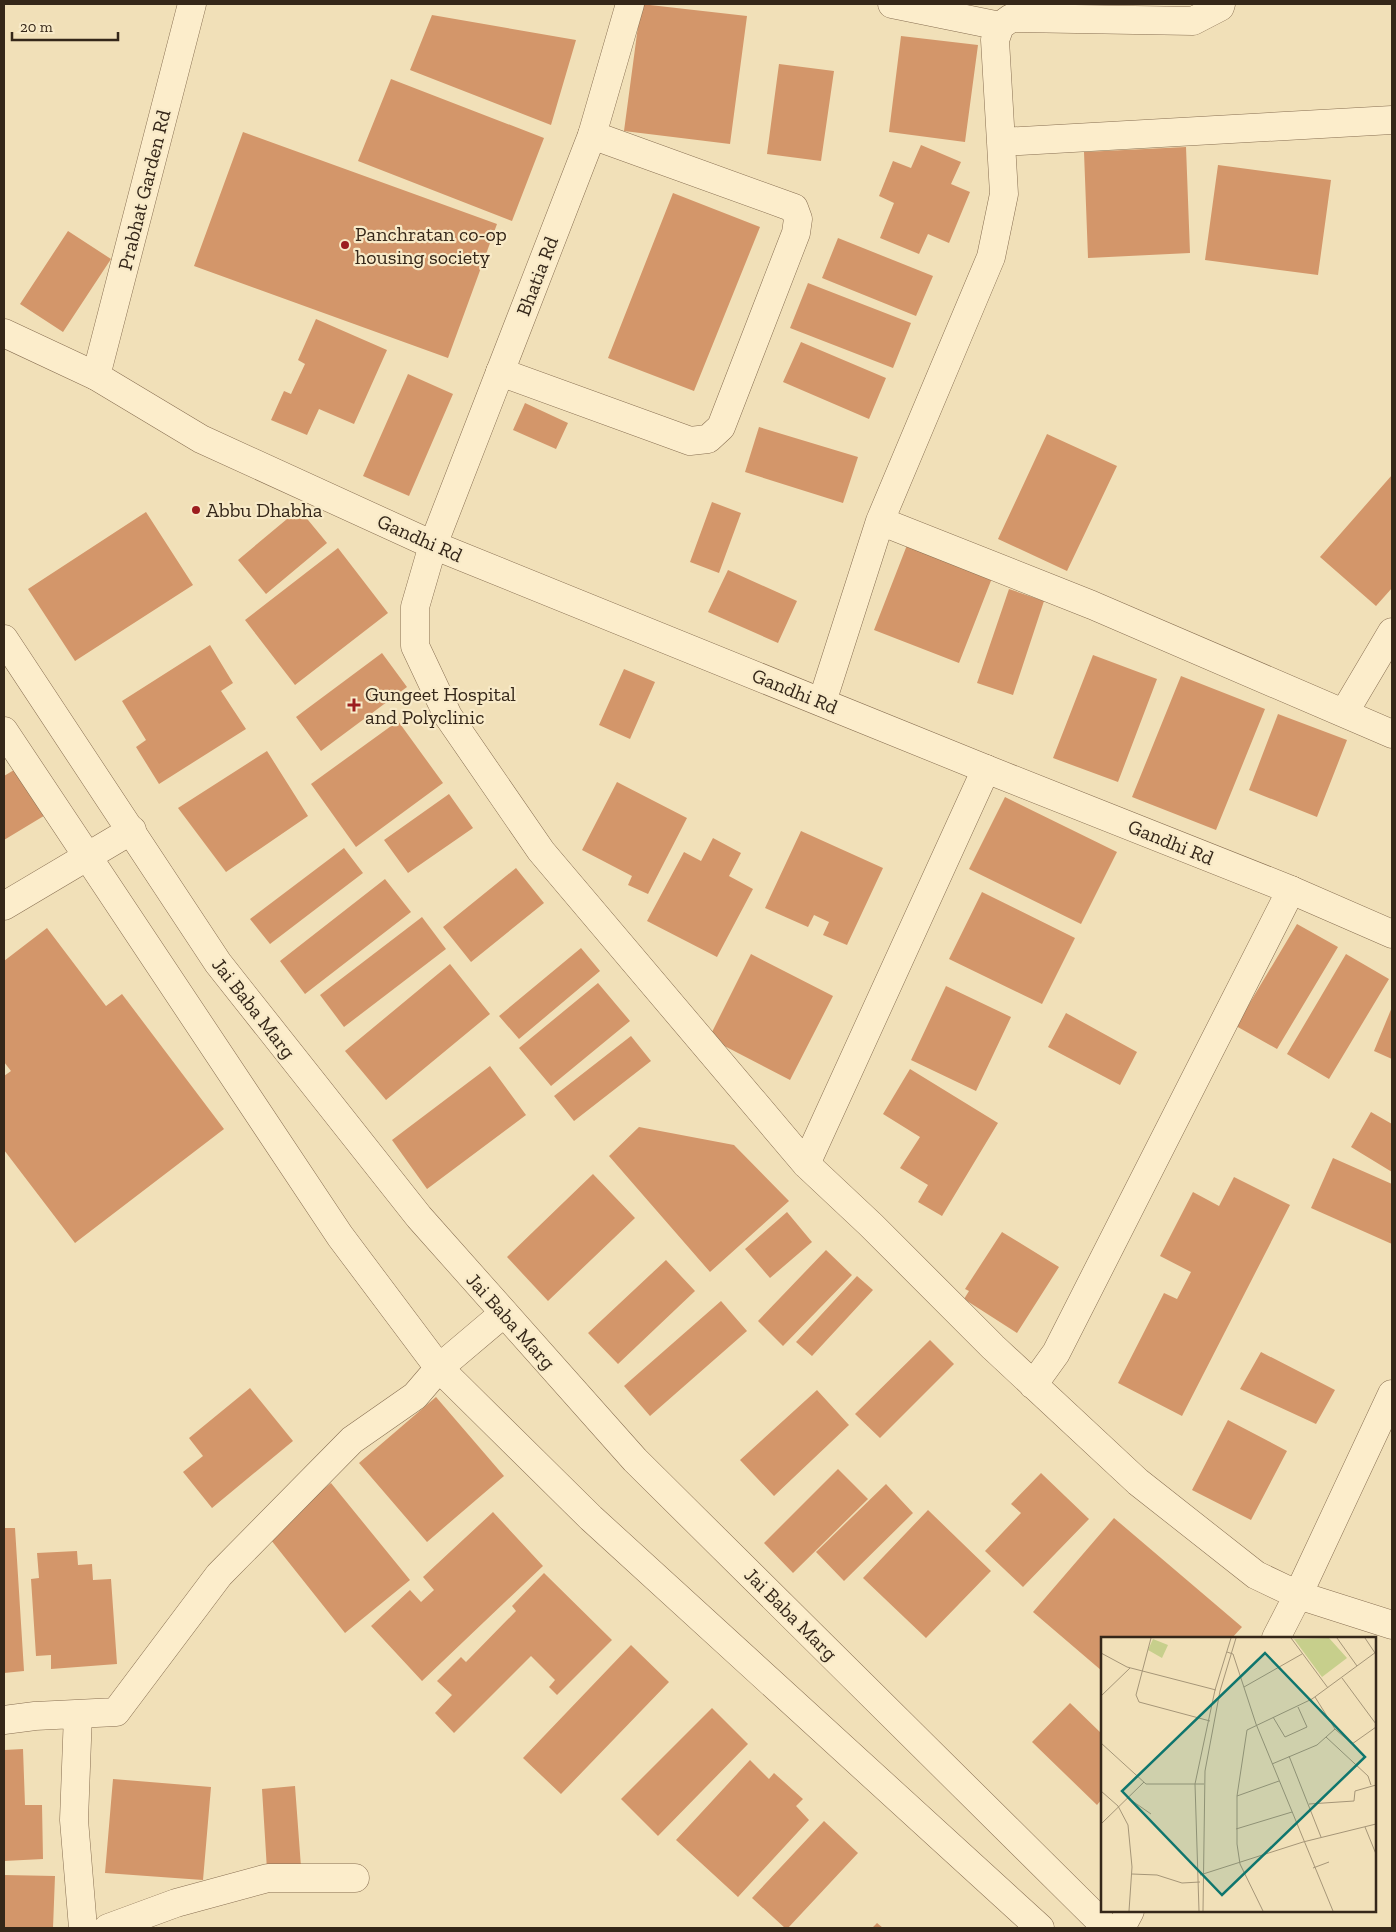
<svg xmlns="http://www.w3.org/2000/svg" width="1396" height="1932" font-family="'Zilla Slab',serif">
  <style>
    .building { fill: #d3966a }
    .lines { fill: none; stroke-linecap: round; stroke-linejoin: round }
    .minor-casing { stroke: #886f52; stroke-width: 29 }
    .tertiary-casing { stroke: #886f52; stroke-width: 29 }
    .minor { stroke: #fcedcb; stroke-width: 28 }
    .tertiary { stroke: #fcedcb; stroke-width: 28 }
    .poi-dot { fill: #9c1d1e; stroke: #f8eac8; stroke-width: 2 }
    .labels { text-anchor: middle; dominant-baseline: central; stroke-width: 4.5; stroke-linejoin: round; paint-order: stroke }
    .street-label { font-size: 20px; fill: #352719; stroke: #f8eac8 }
    .poi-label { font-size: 20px; fill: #352719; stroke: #f8eac8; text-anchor: start }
    .inset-road { fill: none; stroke: #a69678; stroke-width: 1 }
    .view { fill: #0f766e; fill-opacity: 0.15; stroke: #0f766e; stroke-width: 2.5 }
    .inset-edge { fill: none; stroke: #352719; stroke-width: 2.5 }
  </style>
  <rect width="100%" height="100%" fill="#f1e0b8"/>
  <path class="building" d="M641,4L747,16L730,144L624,131Z
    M432,15L576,40L551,125L410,70Z
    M901,36L978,45L965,142L889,132Z
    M779,64L834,71L821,161L767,154Z
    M391,79L544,138L512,221L358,161Z
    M243,132L497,224L448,358L194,266Z
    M921,145L961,162L951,184L970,192L949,243L928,234L919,254L880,238L894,203L879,196L893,161L911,168Z
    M1186,147L1190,253L1088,258L1084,152Z
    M1218,165L1331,180L1318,275L1205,260Z
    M673,193L760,227L694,391L608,358Z
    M68,231L111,259L63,332L20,304Z
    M838,238L933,276L916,316L822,278Z
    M808,283L911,323L893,368L790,328Z
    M316,319L387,350L354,424L319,409L307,435L271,420L284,391L291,394L305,364L298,360Z
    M801,342L886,378L869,419L783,382Z
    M408,374L453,394L409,496L363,476Z
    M525,403L568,423L556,449L513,430Z
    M759,427L858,457L843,503L745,472Z
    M1047,434L1117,466L1067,571L998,539Z
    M1392,475V588L1376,606L1320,557Z
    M712,502L741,513L719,573L690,562Z
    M299,509L327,543L266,594L238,560Z
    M146,512L193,585L75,661L28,589Z
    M909,540L994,573L959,663L874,630Z
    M338,548L388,613L295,685L245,620Z
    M728,570L797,601L778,643L708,612Z
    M1009,589L1044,601L1013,695L977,683Z
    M210,645L233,683L221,691L246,729L159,784L136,747L146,740L122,701Z
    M382,653L407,687L321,751L296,717Z
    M1093,655L1157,679L1118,782L1053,758Z
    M624,669L655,682L630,739L599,725Z
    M1181,676L1265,709L1216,830L1132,797Z
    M1278,714L1347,740L1317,817L1249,790Z
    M398,721L443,783L356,847L311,784Z
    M267,751L308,816L226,872L178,808Z
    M24,764L52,811L4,840V776Z
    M617,782L687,818L648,894L628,885L632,876L582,850Z
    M449,794L473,828L408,873L384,840Z
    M1005,797L1117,852L1081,924L969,869Z
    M801,831L883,868L847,945L823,935L829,922L814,915L808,927L765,908Z
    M713,838L741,853L729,876L753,889L717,957L647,921L684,852L701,861Z
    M344,848L363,873L270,944L250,919Z
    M516,868L544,903L471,962L443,927Z
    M385,879L411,912L305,994L280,961Z
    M982,892L1075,938L1042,1004L949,959Z
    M422,917L446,949L344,1027L320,995Z
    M1297,924L1338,947L1277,1049L1236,1026Z
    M47,928L106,1006L122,994L224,1129L75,1243L4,1150V1076L11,1071L4,1062V961Z
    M581,948L600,971L519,1039L499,1016Z
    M751,954L833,996L790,1080L709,1038Z
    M1346,954L1389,979L1329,1079L1287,1054Z
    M450,964L490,1014L386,1100L345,1051Z
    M598,983L630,1021L551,1086L519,1048Z
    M946,986L1011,1017L976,1091L911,1060Z
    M1392,1007V1059L1374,1051Z
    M1066,1013L1137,1052L1120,1085L1048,1047Z
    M631,1036L651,1061L574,1121L554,1096Z
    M490,1066L526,1115L427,1189L392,1140Z
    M910,1069L998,1123L942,1216L918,1202L928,1185L900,1168L920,1137L883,1114Z
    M1371,1112L1392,1124V1172L1351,1147Z
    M639,1127L734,1145L789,1201L710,1272L609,1156Z
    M1333,1158L1392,1184V1244L1311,1208Z
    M593,1174L635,1218L548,1301L507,1257Z
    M1234,1177L1290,1205L1182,1416L1118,1383L1164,1293L1177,1299L1191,1272L1160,1256L1193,1192L1219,1206Z
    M787,1212L812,1242L770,1278L745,1249Z
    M1002,1232L1059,1267L1017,1333L964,1299L969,1291L965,1289Z
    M826,1250L852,1275L783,1346L758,1321Z
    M666,1260L695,1291L618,1364L588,1333Z
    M857,1276L873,1290L812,1356L796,1342Z
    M721,1301L747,1331L650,1416L624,1386Z
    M930,1340L954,1364L880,1438L855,1414Z
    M1261,1352L1335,1390L1316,1424L1240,1389Z
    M250,1388L293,1441L212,1508L183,1472L203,1456L189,1438Z
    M817,1390L849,1425L774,1496L740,1460Z
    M436,1397L504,1476L427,1542L359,1463Z
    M1228,1420L1287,1451L1251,1520L1192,1490Z
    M838,1469L868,1499L793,1573L764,1543Z
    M1041,1473L1089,1519L1023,1587L985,1551L1021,1513L1011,1504Z
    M331,1483L410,1580L345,1633L267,1535Z
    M886,1484L913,1513L844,1581L816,1552Z
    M928,1510L991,1571L926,1638L863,1578Z
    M493,1512L543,1566L422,1681L371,1626L410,1590L421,1602L434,1590L423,1577Z
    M1114,1518L1242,1627L1232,1638H1102V1671L1033,1612Z
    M4,1528H15L24,1671L4,1673Z
    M77,1551L78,1565L92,1564L93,1580L111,1579L117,1664L51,1669V1655L36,1656L31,1579L39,1578L37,1553Z
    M544,1573L612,1640L557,1695L549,1687L555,1680L531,1656L454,1733L435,1713L452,1695L437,1681L461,1657L466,1662L516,1611L512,1606Z
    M631,1645L669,1682L561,1794L523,1758Z
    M1070,1703L1102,1734V1799L1097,1805L1032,1742Z
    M712,1708L748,1744L658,1836L621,1799Z
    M23,1749L25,1805H42L43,1859L4,1861V1750Z
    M750,1760L769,1779L774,1773L803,1799L796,1806L809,1820L738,1897L676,1840Z
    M113,1779L211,1787L203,1880L105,1873Z
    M295,1786L301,1867L267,1870L262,1789Z
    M824,1821L858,1853L788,1928H785L752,1898Z
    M4,1875L55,1876L53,1928H4Z
    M877,1923L883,1928H872Z"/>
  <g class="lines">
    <g class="minor-casing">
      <path id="minor" d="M892,4L1000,26
        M1001,142L1392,120
        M500,372L690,441L708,439L721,427L796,233L798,219L794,208L592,135
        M96,376L192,4
        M880,521L1092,605L1392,734
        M433,545L415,607V646L448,716L541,851L806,1164L871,1225L993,1347L1138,1482L1256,1575L1298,1595L1392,1625
        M822,702L880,521L991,257L1004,194L995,40L1000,26L1011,18L1193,21L1220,7L1221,4
        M1344,713L1392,632
        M4,906L132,830
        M806,1164L986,769
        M1033,1385L1056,1353L1291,890
        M1276,1638L1298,1595L1392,1394
        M78,1714L74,1820L83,1928
        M4,1720L35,1716L116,1712L219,1575L352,1440L415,1396L439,1368L504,1313
        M108,1928L176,1903L268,1878H355
        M1121,1928L1130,1911"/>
    </g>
    <g class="tertiary-casing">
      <path id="tertiary" d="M4,333L96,376L201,439L433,545L986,769L1291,890L1392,934
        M433,545L592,135L630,4
        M4,639L218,963L419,1217L635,1460L1107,1928
        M4,731L340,1236L439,1368L591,1518L1040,1928"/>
    </g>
    <use href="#minor" class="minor"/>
    <use href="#tertiary" class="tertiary"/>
  </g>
  <g class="poi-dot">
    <circle cx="345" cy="245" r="5"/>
    <circle cx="196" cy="510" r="5"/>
    <path d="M351.5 697.5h5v5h5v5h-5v5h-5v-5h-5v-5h5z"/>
  </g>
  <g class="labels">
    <g class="street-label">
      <text transform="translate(144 190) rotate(-76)">Prabhat Garden Rd</text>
      <text transform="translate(537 276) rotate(-69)">Bhatia Rd</text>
      <text transform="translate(420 538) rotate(24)">Gandhi Rd</text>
      <text transform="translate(795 691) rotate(22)">Gandhi Rd</text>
      <text transform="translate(1171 842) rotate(22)">Gandhi Rd</text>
      <text transform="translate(254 1008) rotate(52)">Jai Baba Marg</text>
      <text transform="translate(511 1321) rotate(48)">Jai Baba Marg</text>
      <text transform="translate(791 1614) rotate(45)">Jai Baba Marg</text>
    </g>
    <g class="poi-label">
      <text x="355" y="234">Panchratan co-op<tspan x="355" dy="23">housing society</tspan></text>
      <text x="206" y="510">Abbu Dhabha</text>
      <text x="365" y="694">Gungeet Hospital<tspan x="365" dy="23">and Polyclinic</tspan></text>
    </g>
  </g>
  <g transform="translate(1101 1637)">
    <rect width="275" height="275" fill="#f1e0b8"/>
    <path d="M228,1L246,21L221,40L193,2ZM52,2L67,8L61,21L47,13Z" fill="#c7cf8c"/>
    <path class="inset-road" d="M50,1L35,58L38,65L109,84M190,1L227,51M236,1L256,29M264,1L274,16M126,15L132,17L155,87L232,274M0,16L26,30L115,53M241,41L275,87M143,50L201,17M0,59L29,31M214,60L234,92M172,80L184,100L206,90L197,70M225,100L267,139L270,148M0,106L45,147H103M188,119L220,200M171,127L216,108L234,92L251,107L275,90M0,154L17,169L27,188L31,230L28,274M136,159L178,144M27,161L50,177M208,167L253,164L254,154L275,148M0,187L43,145M264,190L275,217M135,192L191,175M212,231L228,225M31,237L56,238L81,246L99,245M99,238L202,205L275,187M98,274L94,147L114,53L130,1M102,274L104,134L119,54L135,1M162,274L139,227L136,207V159L146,93L211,62L275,15"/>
    <path class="view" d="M164,16L264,120L121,258L21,154Z"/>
    <rect width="275" height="275" class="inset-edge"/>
  </g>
  <rect width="1396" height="1932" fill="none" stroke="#352719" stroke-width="10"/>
  <path d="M12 32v8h106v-8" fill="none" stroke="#352719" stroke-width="2.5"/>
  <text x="20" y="32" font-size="15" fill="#352719" stroke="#f8eac8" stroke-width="4" paint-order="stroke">20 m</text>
</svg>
